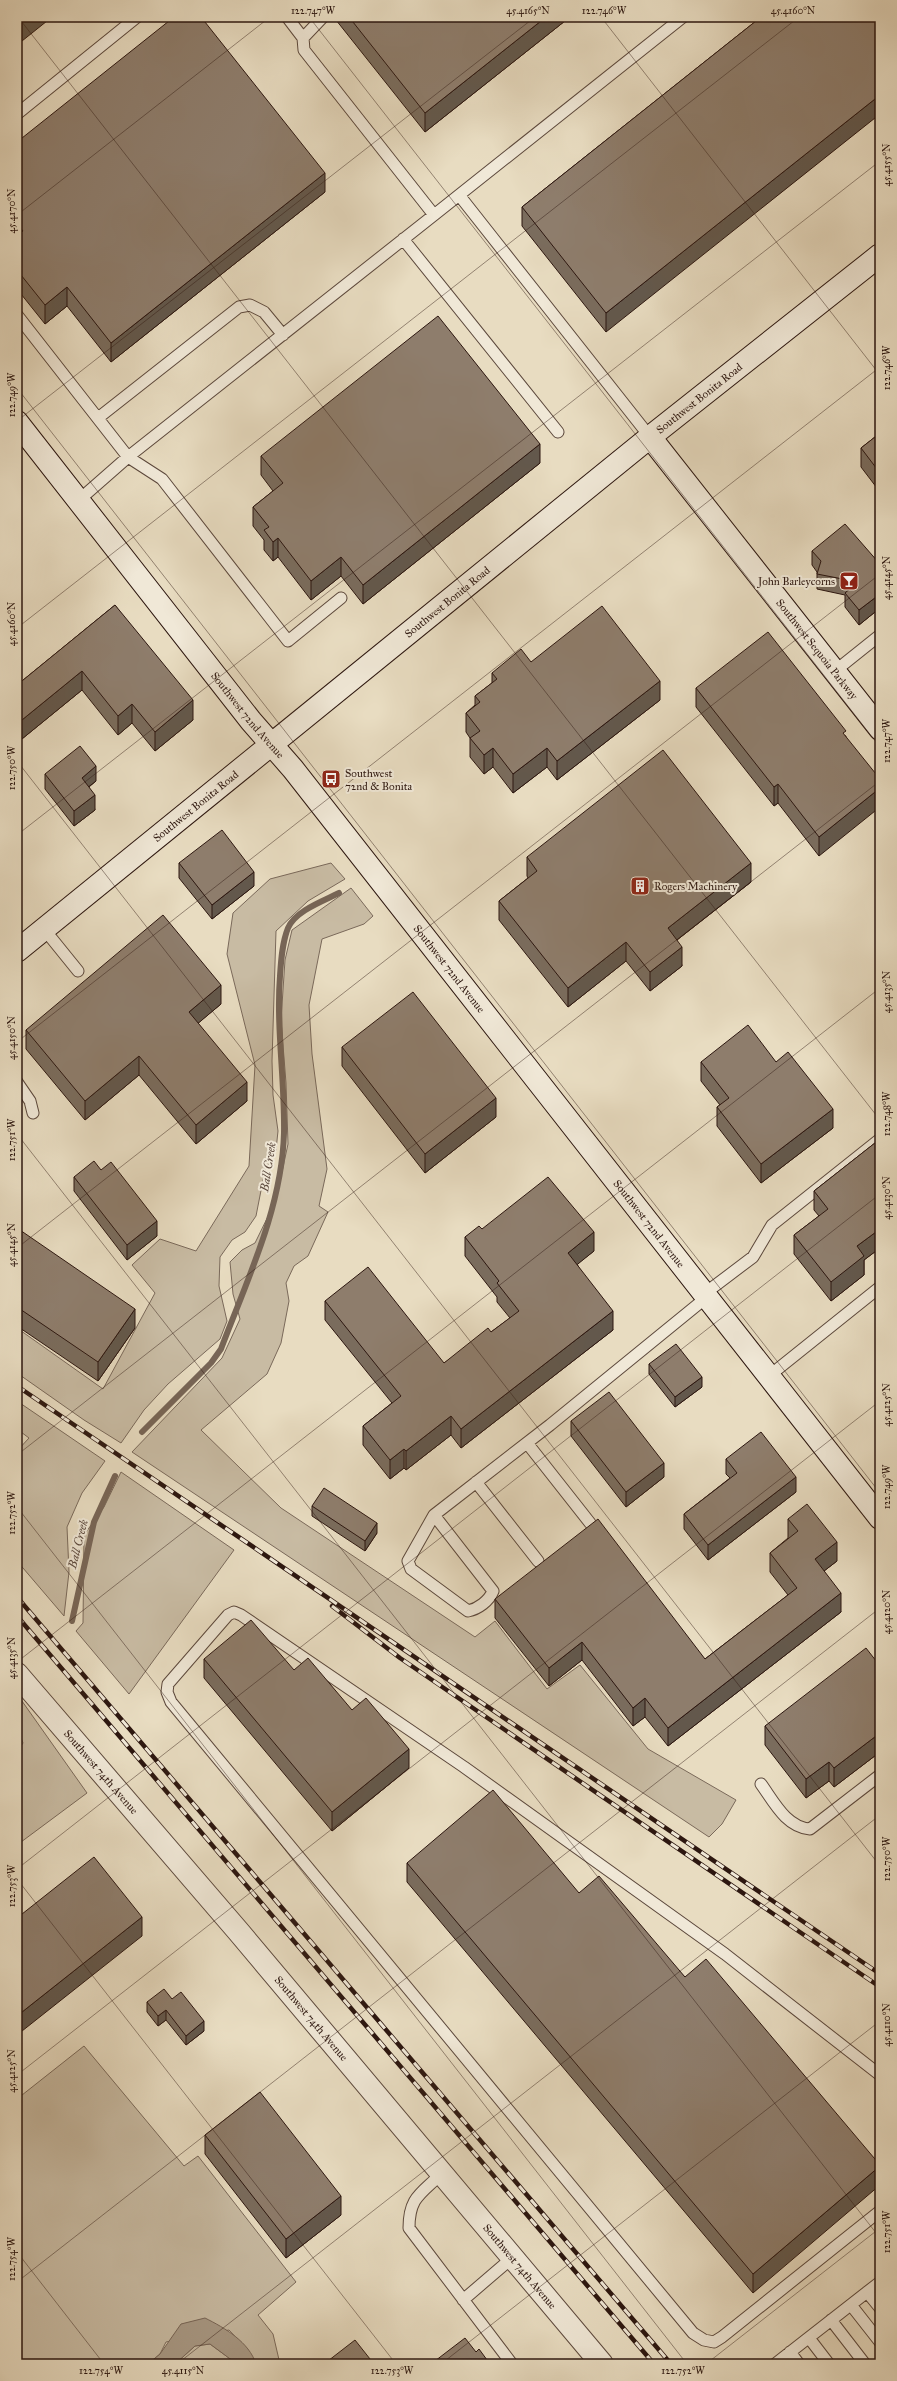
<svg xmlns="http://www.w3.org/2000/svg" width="897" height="2381" font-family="'IM FELL Great Primer',serif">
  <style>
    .green { fill: #c8bba3; stroke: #7a695a }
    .water { fill: #a89985; stroke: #776556 }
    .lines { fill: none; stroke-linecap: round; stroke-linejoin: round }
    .stream { stroke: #776556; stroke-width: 6 }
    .lane-casing { stroke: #5c483c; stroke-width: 13 }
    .street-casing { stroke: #5c483c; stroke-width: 24 }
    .secondary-casing { stroke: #2d1710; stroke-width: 24 }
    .lane { stroke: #f0e8d7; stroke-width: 11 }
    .street { stroke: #f0e8d7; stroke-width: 22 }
    .secondary { stroke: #f0e8d7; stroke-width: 22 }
    .rail-casing { stroke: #2d1710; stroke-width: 4.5 }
    .rail { stroke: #f0e8d7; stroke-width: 3; stroke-dasharray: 9; stroke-linecap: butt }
    .wall { fill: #7a6c5d; stroke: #2d1710 }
    .shaded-wall { fill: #63584c; stroke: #2d1710 }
    .building { fill: #8e7d6c; stroke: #2d1710 }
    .ticks { fill: none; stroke: #2d1710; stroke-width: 1; stroke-opacity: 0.45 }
    .labels { text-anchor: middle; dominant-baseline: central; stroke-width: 4; stroke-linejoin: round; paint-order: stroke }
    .street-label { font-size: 11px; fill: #2d1710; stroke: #f0e8d7 }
    .poi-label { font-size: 11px; fill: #2d1710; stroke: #f0e8d7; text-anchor: start }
    .water-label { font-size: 12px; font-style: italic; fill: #5e4b3f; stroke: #f0e8d7 }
    .neatline { fill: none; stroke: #2d1710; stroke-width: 1.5 }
    .ticks-label { font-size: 10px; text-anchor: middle; fill: #2d1710 }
  </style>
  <rect width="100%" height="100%" fill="#e8dcc1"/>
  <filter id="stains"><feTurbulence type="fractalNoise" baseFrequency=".005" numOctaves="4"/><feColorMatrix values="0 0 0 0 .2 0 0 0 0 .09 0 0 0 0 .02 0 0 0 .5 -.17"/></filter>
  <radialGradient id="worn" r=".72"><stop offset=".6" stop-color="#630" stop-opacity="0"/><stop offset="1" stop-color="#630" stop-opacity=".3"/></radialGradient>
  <path class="green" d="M331,863L345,879L308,901L276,931L272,1061L273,1095L278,1131L276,1150L265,1170L256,1216L245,1232L232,1240L220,1257L219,1286L227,1321L220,1339L168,1384L144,1410L121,1443L84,1420L17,1373V1328L103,1389L155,1293L132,1265L160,1239L196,1251L249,1166L255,1065L227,954L233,913L270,879Z
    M351,888L373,916L364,924L322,939L309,1005L312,1054L327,1169L319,1206L328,1212L308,1256L294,1266L286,1283L289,1301L281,1343L267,1374L201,1430L281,1508L475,1637L495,1621L547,1689L580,1665L648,1749L736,1800L722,1824L709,1837L132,1452L222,1358L240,1319L233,1294L230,1262L242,1250L255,1243L276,1200L288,1144L286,1083L281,1020L285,960L292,930Z
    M17,1401L105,1461L82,1493L67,1527L69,1572L64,1616L17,1561V1451L29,1438L17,1429Z
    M121,1472L234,1550L129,1694L76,1631L83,1623L84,1535L104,1507Z
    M17,1694L87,1793L17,1845V1752L23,1743L17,1728Z
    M84,2046L184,2166L198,2156L296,2282L258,2315L273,2334L280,2364H256L246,2348L229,2330L166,2342L160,2354L148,2364H53L48,2361L40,2364L17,2358V2099Z
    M210,2344L237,2364H175L195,2346Z"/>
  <path class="water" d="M205,2318C225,2328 249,2342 256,2364H237L210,2344L195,2346L175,2364H148L160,2354L181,2324Z"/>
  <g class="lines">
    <path class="stream" d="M142,1432L211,1363L221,1349C247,1280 282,1208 284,1133C285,1080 276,1028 280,976C281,961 282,943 288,928C295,911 323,901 339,893
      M72,1621L94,1522L115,1476"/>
    <g class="lane-casing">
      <path id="lane" d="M287,17L303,38
        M323,17L303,38L304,50L434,215L683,17
        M17,114L137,17
        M459,195L650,437
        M403,239L558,432
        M17,315L128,457L162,479L288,641L341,598
        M98,418L239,307L250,305L264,312L283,335
        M79,500L128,457L434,215
        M835,671L880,635
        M44,929L78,971
        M17,1082L30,1101L33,1113
        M704,1294L753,1257L772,1225L880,1139
        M769,1376L880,1287
        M527,1443L590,1523
        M476,1482L538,1561
        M434,1515L493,1591C489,1601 478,1609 468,1611L411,1569L408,1561L434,1515L550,1425L707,1297
        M761,1784C774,1802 786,1827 810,1829L880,1775
        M880,2075L725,1954L464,1767L241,1615L234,1612L228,1615L168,1684L167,1692L171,1702L693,2333L704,2340L714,2342L722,2337L880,2211
        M441,2174C421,2194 409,2197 409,2228L512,2364
        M867,2292L880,2308
        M463,2300L512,2258
        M851,2305L880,2342
        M831,2320L865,2364
        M809,2338L829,2364
        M790,2352L799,2364
        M775,2364L880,2282"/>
    </g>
    <g class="street-casing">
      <g id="street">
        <path id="s1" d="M17,1674L238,1931L602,2364"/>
      </g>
    </g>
    <g class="secondary-casing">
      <g id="secondary">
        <path id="s2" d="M17,422L251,721L293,769L880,1518"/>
        <path id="s3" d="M650,437L880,729"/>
        <path id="s4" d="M17,951L650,437L880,255"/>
      </g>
    </g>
    <use href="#lane" class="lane"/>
    <use href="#street" class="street"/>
    <use href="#secondary" class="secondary"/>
    <g class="rail-casing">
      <path id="rail" d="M17,1386L880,1974
        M17,1597L671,2364
        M332,1606L400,1658L880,1987
        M17,1616L654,2364"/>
    </g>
    <use href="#rail" class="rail"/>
  </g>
  <path class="wall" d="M336,17H570L425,132L336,20Z
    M761,17L606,332L522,226V207Z
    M17,142L325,192L111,362L67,306L45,324L17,289Z
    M880,433V492L861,467V448Z
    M261,456L540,463L363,604L341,576L311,600L278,557L273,561L264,550V540L253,526V507L273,491L261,475Z
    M812,551L879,567L880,568V608L859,625L845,607V595L817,589V572L812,565Z
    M115,605L193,720L155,751L132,723L118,735L82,690L17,743V685Z
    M531,662L660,700L557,780L547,767L513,793L493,767L484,774L470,757V738L466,732V713L475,705V696L492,683V673Z
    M696,688L846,736L819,856L778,803L774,806L696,707Z
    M45,774L96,781L89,787L95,810L74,826L45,789Z
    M527,857L751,882L677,940L682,966L650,991L626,961L568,1007L499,920V901L528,878L527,876Z
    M179,863L254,886L212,919L179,878Z
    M221,1004L198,1023L247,1101L196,1144L139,1075L85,1120L26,1049V1030Z
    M342,1047L496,1117L425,1173L342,1066Z
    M701,1062H776L833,1128L761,1183L717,1126V1107L720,1105L701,1081Z
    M880,1139V1248L864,1260V1275L831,1301L794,1254V1235L819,1216L814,1210V1191Z
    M101,1170L157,1236L127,1260L74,1191V1177Z
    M17,1228L135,1328L98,1381L17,1326Z
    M482,1229L594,1251L577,1264L613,1330L461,1448L451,1435L406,1470L404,1468L390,1479L363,1445V1426L392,1403L325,1320V1301L444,1363L491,1332L510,1318L497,1302V1297L465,1256V1237Z
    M649,1364L702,1387L675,1407L649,1374Z
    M880,1367V1390L878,1388V1369Z
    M571,1421L664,1477L626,1507L571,1436Z
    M726,1459L796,1492L708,1560L684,1529V1514L730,1478L726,1474Z
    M312,1506L377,1533L365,1551L312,1516Z
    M788,1519L837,1561L824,1571L841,1612L668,1746L645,1717L633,1726L582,1660L549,1686L495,1618V1599L705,1659L788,1595L770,1572V1553L788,1538Z
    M204,1659L294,1670L352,1710L409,1768L332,1831L204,1678Z
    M880,1666V1752L834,1787L829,1781L806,1798L765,1745V1726Z
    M407,1863L579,1893L685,1977L880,2165L753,2293L407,1882Z
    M172,1999L204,2031L186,2045L166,2020L158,2026L147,2012V2002Z
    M205,2135L341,2215L286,2258L205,2154Z"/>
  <path class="shaded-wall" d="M29,17H52L17,45V26Z
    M546,17H570L425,132V113Z
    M880,95V114L606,332V313Z
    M325,173V192L111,362V343Z
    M67,287V306L45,324V305Z
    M540,444V463L363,604V585Z
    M278,538V557L273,561V542Z
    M341,557V576L311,600V581Z
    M880,594V608L859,625V610Z
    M82,671V690L17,743V724Z
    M660,681V700L557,780V761Z
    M193,700V720L155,751V732Z
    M132,704V723L118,735V716Z
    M493,748V767L484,774V755Z
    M547,748V767L513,793V774Z
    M96,766V781L82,792V778Z
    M778,784V803L774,806V787Z
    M880,788V807L819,856V837Z
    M95,795V810L74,826V811Z
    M751,863V882L668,947V928Z
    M254,872V886L212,919V905Z
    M626,942V961L568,1007V988Z
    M682,947V966L650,991V972Z
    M221,985V1004L189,1031V1012Z
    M139,1056V1075L85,1120V1101Z
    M247,1082V1101L196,1144V1125Z
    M496,1098V1117L425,1173V1154Z
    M833,1109V1128L761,1183V1164Z
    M157,1221V1236L127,1260V1245Z
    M880,1229V1248L864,1260V1275L831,1301V1282L857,1246Z
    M594,1232V1251L568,1272V1253Z
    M135,1309V1328L98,1381V1362Z
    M613,1311V1330L461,1448V1429Z
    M702,1377V1387L675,1407V1397Z
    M451,1416V1435L406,1470V1451Z
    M404,1449V1468L390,1479V1460Z
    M664,1463V1477L626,1507V1492Z
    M796,1477V1492L708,1560V1545Z
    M377,1523V1533L365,1551V1541Z
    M837,1542V1561L815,1578V1559Z
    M841,1593V1612L668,1746V1728Z
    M582,1642V1660L549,1686V1668Z
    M645,1698V1717L633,1726V1708Z
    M880,1733V1752L834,1787V1768Z
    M409,1749V1768L332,1831V1812Z
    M829,1762V1781L806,1798V1779Z
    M142,1917V1936L17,2035V2016Z
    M166,2010V2020L158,2026V2016Z
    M204,2021V2031L186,2045V2036Z
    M880,2166V2185L753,2293V2274Z
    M341,2196V2215L286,2258V2239Z"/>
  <path class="building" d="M17,17H29L17,26Z
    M174,17H201L325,173L111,343L67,287L45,305L17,270V235L23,231L17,224V142Z
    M349,17H546L425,113Z
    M761,17H880V95L606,313L522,207Z
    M438,316L540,444L363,585L341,557L311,581L278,538L273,542L264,530L269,527L253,507L283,483L261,456Z
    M880,433V473L861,448Z
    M845,524L879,563L877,564L880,568V594L859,610L845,593L858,582L817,574L821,561L812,551Z
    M115,605L193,700L155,732L132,704L118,716L82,671L17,724V685Z
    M602,606L660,681L557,761L547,748L513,774L493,748L484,755L470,738L480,731L466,713L480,702L475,696L497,679L492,673L521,649L531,662Z
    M768,632L846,731L843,733L880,779V788L819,837L778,784L774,787L696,688Z
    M80,746L96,766L82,778L95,795L74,811L45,774Z
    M663,750L751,863L668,928L682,947L650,972L626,942L568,988L499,901L537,871L527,857Z
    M222,830L254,872L212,905L179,863Z
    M163,915L221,985L189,1012L247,1082L196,1125L139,1056L85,1101L26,1030Z
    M413,992L496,1098L425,1154L342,1047Z
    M748,1025L776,1062L788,1052L833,1109L761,1164L717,1107L729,1098L701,1062Z
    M880,1139V1229L857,1246L864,1256L831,1282L794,1235L828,1209L814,1191Z
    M94,1161L101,1170L111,1162L157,1221L127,1245L74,1177Z
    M548,1177L594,1232L568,1253L613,1311L461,1429L451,1416L406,1451L404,1449L390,1460L363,1426L401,1396L325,1301L368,1267L444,1363L488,1328L491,1332L519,1311L497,1283L499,1281L465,1237L479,1226L482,1229Z
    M17,1228L135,1309L98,1362L17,1307Z
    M676,1344L702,1377L675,1397L649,1364Z
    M880,1367V1371L878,1369Z
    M609,1392L664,1463L626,1492L571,1421Z
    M761,1432L796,1477L708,1545L684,1514L737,1473L726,1459Z
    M324,1488L377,1523L365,1541L312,1506Z
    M807,1504L837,1542L815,1559L841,1593L668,1728L645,1698L633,1708L582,1642L549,1668L495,1599L598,1519L705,1659L797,1588L770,1553L798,1531L788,1519Z
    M251,1620L294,1670L308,1658L352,1710L366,1698L409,1749L332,1812L204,1659Z
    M866,1648L880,1666V1733L834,1768L829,1762L806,1779L765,1726Z
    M493,1790L579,1893L599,1876L685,1977L706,1959L880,2165V2166L753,2274L407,1863Z
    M94,1857L142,1917L17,2016V1918Z
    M164,1989L172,1999L181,1992L204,2021L186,2036L166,2010L158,2016L147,2002Z
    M260,2092L341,2196L286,2239L205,2135Z
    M465,2338L476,2352L479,2349L490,2364H431Z
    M355,2340L374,2364H324Z"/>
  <path class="ticks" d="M18,17L880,1120M309,17L880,747M601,17L880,375M17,215L270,17M17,388L880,1493M17,421L535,17M17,628L799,17M17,761L880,1866M17,835L880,161M17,1042L880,367M17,1134L880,2238M17,1248L880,574M17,1455L880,781M17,1507L687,2364M17,1662L880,988M17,1869L880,1194M17,1879L396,2364M17,2075L880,1401M17,2252L104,2364M17,2282L880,1608M177,2364L880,1815M441,2364L880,2021M706,2364L880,2228"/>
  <defs>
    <g id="bar-square" transform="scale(1)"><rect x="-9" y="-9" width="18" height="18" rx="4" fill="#8f2418" stroke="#f0e8d7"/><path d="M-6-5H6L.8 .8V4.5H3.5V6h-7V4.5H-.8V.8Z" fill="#fff"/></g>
    <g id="bus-square" transform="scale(1)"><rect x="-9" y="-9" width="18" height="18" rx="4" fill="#8f2418" stroke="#f0e8d7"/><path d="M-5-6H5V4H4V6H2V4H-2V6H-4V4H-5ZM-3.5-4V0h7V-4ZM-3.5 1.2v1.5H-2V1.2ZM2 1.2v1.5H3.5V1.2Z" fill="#fff"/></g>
    <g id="building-square" transform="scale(1)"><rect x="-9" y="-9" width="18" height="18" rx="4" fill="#8f2418" stroke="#f0e8d7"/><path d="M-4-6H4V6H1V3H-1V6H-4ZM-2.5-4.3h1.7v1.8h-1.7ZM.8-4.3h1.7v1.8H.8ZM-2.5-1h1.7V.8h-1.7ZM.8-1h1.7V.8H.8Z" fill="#fff"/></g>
  </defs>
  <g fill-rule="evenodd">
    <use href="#bar-square" x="849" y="581"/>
    <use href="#bus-square" x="331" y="779"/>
    <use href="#building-square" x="640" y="886"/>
  </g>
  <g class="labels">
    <g class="street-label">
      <text stroke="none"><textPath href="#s4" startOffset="878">Southwest Bonita Road</textPath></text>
      <text stroke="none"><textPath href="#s4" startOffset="554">Southwest Bonita Road</textPath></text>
      <text stroke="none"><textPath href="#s3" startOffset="270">Southwest Sequoia Parkway</textPath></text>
      <text stroke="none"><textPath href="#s2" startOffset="373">Southwest 72nd Avenue</textPath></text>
      <text stroke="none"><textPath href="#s4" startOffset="230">Southwest Bonita Road</textPath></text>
      <text stroke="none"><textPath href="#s2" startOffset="697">Southwest 72nd Avenue</textPath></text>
      <text stroke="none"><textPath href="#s2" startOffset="1021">Southwest 72nd Avenue</textPath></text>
      <text stroke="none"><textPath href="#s1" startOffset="129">Southwest 74th Avenue</textPath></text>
      <text stroke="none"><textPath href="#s1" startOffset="453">Southwest 74th Avenue</textPath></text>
      <text stroke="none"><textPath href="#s1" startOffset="777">Southwest 74th Avenue</textPath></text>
    </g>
    <g class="poi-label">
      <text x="835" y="581" text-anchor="end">John Barleycorns</text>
      <text x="345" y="773">Southwest<tspan x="345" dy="13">72nd &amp; Bonita</tspan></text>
      <text x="654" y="886">Rogers Machinery</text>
    </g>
    <g class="water-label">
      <text transform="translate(268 1167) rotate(-81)">Ball Creek</text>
      <text transform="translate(78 1544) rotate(-76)">Ball Creek</text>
    </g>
  </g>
  <rect width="897" height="2381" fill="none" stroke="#e8dcc1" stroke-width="44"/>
  <rect x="22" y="22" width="853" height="2337" class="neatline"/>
  <g class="ticks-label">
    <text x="313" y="14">122.747°W</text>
    <text x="528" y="14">45.4165°N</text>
    <text x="604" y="14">122.746°W</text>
    <text x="793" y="14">45.4160°N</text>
    <text transform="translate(886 165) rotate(-90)" y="4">45.4155°N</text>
    <text transform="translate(11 211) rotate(-90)" y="4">45.4170°N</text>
    <text transform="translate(886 368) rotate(-90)" y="4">122.746°W</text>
    <text transform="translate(11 395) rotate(-90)" y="4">122.749°W</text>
    <text transform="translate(886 578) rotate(-90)" y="4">45.4145°N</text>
    <text transform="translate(11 624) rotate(-90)" y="4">45.4160°N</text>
    <text transform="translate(886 741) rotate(-90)" y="4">122.747°W</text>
    <text transform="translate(11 768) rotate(-90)" y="4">122.750°W</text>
    <text transform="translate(886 992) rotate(-90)" y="4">45.4135°N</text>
    <text transform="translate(11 1038) rotate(-90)" y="4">45.4150°N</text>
    <text transform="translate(886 1114) rotate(-90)" y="4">122.748°W</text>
    <text transform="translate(11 1140) rotate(-90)" y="4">122.751°W</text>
    <text transform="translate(886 1198) rotate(-90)" y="4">45.4130°N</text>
    <text transform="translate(11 1245) rotate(-90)" y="4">45.4145°N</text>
    <text transform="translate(886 1405) rotate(-90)" y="4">45.4125°N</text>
    <text transform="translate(886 1487) rotate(-90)" y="4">122.749°W</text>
    <text transform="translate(11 1513) rotate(-90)" y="4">122.752°W</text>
    <text transform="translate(886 1612) rotate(-90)" y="4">45.4120°N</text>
    <text transform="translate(11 1658) rotate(-90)" y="4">45.4135°N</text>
    <text transform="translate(886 1859) rotate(-90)" y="4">122.750°W</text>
    <text transform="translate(11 1886) rotate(-90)" y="4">122.753°W</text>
    <text transform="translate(886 2025) rotate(-90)" y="4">45.4110°N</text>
    <text transform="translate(11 2071) rotate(-90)" y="4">45.4125°N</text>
    <text transform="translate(886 2232) rotate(-90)" y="4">122.751°W</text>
    <text transform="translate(11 2259) rotate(-90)" y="4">122.754°W</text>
    <text x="101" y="2374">122.754°W</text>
    <text x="183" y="2374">45.4115°N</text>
    <text x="392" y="2374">122.753°W</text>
    <text x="683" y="2374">122.752°W</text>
  </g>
  <rect width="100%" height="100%" filter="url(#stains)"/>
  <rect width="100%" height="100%" fill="url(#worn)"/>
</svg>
